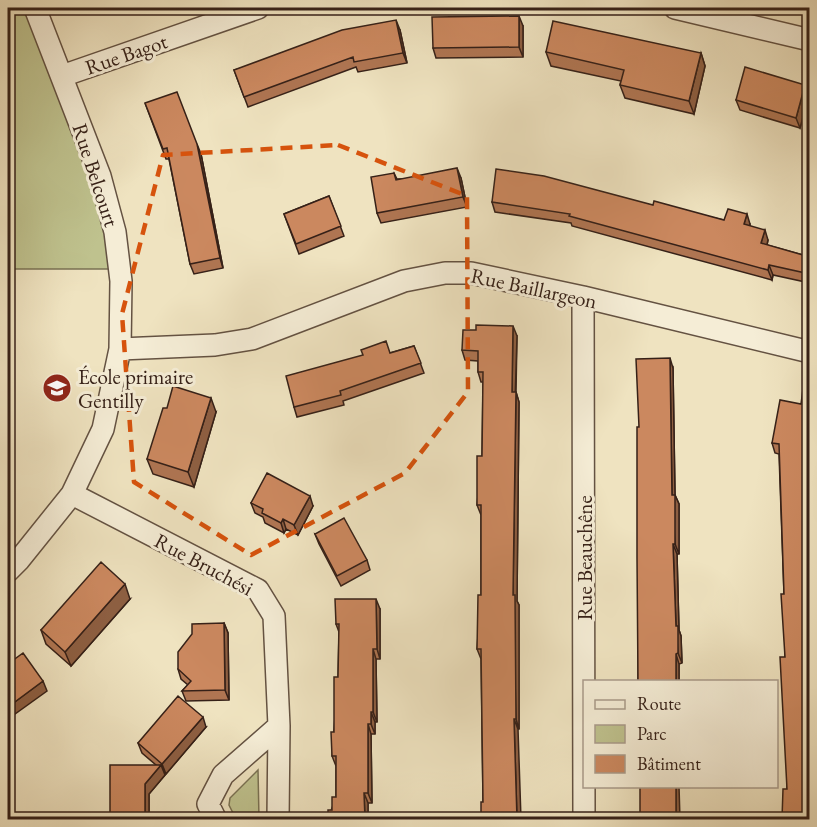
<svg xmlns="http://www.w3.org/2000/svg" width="817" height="827" font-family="'EB Garamond',serif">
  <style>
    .green { fill: #bfc28e; stroke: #7a7253; stroke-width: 1.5 }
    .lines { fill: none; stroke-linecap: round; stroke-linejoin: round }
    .minor-casing { stroke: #645242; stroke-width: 24 }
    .minor { stroke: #f5edd6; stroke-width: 21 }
    .wall { fill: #af7552; stroke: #362118; stroke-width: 1.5 }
    .shaded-wall { fill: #8e5f42; stroke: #362118; stroke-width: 1.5 }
    .building { fill: #cb885f; stroke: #362118; stroke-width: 1.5 }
    .marked { fill: none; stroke: #d6530d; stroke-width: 4.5; stroke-dasharray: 12 8; stroke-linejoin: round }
    .labels { text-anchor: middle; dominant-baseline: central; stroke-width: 6; stroke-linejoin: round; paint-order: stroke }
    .street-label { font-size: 21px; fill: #362118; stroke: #f5edd6 }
    .poi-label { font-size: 21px; fill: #362118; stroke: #f5edd6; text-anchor: start }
  </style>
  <rect width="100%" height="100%" fill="#efe3c0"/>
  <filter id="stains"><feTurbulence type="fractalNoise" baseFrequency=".00333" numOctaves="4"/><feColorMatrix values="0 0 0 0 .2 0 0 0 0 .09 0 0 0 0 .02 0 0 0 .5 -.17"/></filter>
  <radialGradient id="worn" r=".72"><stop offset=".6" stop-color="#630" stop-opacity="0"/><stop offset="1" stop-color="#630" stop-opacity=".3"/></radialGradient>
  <path class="green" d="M8,8H24L70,117L94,182L114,269H8Z
    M258,770L259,819H236L229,805L230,798Z"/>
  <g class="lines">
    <g class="minor-casing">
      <path id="minor" d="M675,8L810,40
        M62,76L258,8
        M583,297L584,820
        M120,349L215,345L252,339L404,281L445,273H471L583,297L810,352
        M72,494L258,590L274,616L279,726L278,820
        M8,571L19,560L72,494L103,429L120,349L121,281L115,232L100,176L35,8
        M216,820L208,804L223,775L279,726"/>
    </g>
    <use href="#minor" class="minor"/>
  </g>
  <path class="wall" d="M523,26V57L436,58L433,48Z
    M400,30L407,63L358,72L356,67L248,107L234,70Z
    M546,52L701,53L705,66L694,114L625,98L620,85L621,81L551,66Z
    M809,95L800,128L740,110L736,100Z
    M145,103L201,154L223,268L194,274L190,264L169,159H166Z
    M394,173L397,179L461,178L467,207L381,223L377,213Z
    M329,196L344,236L299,254L284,214Z
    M492,202L653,205L724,220L750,224V226L768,240L767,245L803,255L810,240V283L773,275L772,280L572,226L571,223L495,212Z
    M517,336L516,392L519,402L517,601L519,605V729H518L483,802L481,659L477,649L481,595V515L477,505L482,456L483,382H481L478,372V361L465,360L462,350Z
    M414,346L424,373L343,401L344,405L297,417L294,407L390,353Z
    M673,368L675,495L679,504V554H677L679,630L681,636L682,663L679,664V681H638L639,427Z
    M801,404L787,789L784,594L779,454L775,453L772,443Z
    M216,412L194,487L153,474L147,459Z
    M251,503L313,506L298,535L286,529L284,533L265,523L263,517L255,513Z
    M315,534L367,560L370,570L341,586L319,544Z
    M130,599L71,666L46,644L41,630Z
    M380,609V659H376L377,722H375V734H371L372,803H368V819H328L336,797V766L332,756L338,677L339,632L336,624Z
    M224,623L228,633L229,700L186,701L182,691L188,685L181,679L178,669Z
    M206,727L166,774L164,772L165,775L149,794V819H111L110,816L156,765L142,753L138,743Z"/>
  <path class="shaded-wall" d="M519,16L523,26V57L519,47Z
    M396,20L400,30L407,63L403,53Z
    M701,53L705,66L694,114L689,101Z
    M805,85L809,95L800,128L796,118Z
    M197,144L201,154L223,268L220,258Z
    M457,168L461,178L467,207L463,197Z
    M747,214L750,224L747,234L744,224Z
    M765,230L768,240L765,253L761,243Z
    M769,265L773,275L772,280L768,270Z
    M513,326L517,336L515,402L512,392Z
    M670,358L673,368L675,495L679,504V554L675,544L672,495Z
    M516,392L519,402L517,601L519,605V729L516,719L513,595Z
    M211,398L216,412L194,487L188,472Z
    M310,496L313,506L298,535L294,525Z
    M283,519L286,529L284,533L281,523Z
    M673,544L677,554L679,630L681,636L682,663L678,653L676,626Z
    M125,584L130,599L71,666L65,652Z
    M376,599L380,609V659L377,649Z
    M224,623L228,633L229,700L225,690Z
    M373,649L376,659L377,722L373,712Z
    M676,654L679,664V681H676Z
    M43,681L47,691L8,719V707Z
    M371,712L375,722V734L371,724Z
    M203,717L206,727L166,774L162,764Z
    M514,719L518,729L521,819H517Z
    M368,724L371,734L372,803L368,793Z
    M161,765L165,775L149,794V819H147L145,816V784Z
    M676,786H679L680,819H676Z
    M364,793L368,803V819H365Z"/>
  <path class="building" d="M519,16V47L433,48L432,17Z
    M396,20L403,53L354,62L353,57L244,97L234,70L342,30Z
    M553,21L701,53L689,101L620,85L624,70L546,52Z
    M745,67L805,85L796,118L736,100Z
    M177,92L197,144L220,258L190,264L167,148L163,149L145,103Z
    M457,168L463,197L377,213L371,177L394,173L396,180Z
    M496,169L544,176L653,205L654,201L724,220L728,209L747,214L744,224L765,230L761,243L803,255L806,239L810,240V274L769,265L768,270L569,216L570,214L492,202Z
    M329,196L341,226L296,244L284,214Z
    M476,325L513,326L512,392H516L513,595H515L516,719H514L517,819H481V802H483L481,649H477L478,595H481V505H477V456H482L483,372H478V351L462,350L463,330H476Z
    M386,341L390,353L414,346L421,363L340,391L341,395L294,407L286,376L363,355L361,350Z
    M670,358L672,495H675V544H673L676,626H678V653L676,654V681H638L637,558V427H639L636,359Z
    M173,386L211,398L188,472L147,459L163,408H167Z
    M803,389L810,390V819H782L783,789H787L780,657H785L781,594H784L779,444L772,443L780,400L801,404Z
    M267,473L310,496L294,525L283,519L281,523L262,513L263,509L251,503Z
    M344,518L367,560L337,576L315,534Z
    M101,562L125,584L65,652L41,630Z
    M335,599H376L377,649H373V712H371V724H368V793H364L365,819H328V810H332V797H336V756H332L331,732H334V677H338L339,624H336Z
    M224,623L225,690L182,691L191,681L178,669V652L192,634V624Z
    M23,653L43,681L8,707V664Z
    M178,696L203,717L162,764L138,743Z
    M110,765H161L145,784V816H110Z
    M640,786H676V819H640Z"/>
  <path class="marked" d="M338,145L467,196L468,392L405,473L251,555L134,482L122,314L163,155Z"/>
  <defs>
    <g id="school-disc" transform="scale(1.5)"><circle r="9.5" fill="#8f2418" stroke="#f5edd6"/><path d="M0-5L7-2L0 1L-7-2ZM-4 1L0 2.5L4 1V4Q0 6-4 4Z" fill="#fff"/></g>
  </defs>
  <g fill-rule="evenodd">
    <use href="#school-disc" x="57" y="388"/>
  </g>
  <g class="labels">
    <g class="street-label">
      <text transform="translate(126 54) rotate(-19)">Rue Bagot</text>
      <text transform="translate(96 175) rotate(72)">Rue Belcourt</text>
      <text transform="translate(534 288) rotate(12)">Rue Baillargeon</text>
      <text transform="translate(584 558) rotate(-90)">Rue Beauchêne</text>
      <text transform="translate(204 564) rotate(28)">Rue Bruchési</text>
    </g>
    <g class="poi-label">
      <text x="78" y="376">École primaire<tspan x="78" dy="24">Gentilly</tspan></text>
    </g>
  </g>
  <rect width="817" height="827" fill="none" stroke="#efe3c0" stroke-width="30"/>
  <rect x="9" y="9" width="799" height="809" fill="none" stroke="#362118" stroke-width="3"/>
  <rect x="15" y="15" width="787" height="797" fill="none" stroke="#362118" stroke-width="1.5"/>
  <rect x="583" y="680" width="195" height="108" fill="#f5edd6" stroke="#a99b8a" stroke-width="1.5"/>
  <rect x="595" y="700" width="30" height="9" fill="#f5edd6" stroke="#a99b8a" stroke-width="1.5"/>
  <text x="637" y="710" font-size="18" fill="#362118">Route</text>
  <rect x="595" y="725" width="30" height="18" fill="#bfc28e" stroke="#a99b8a" stroke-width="1.5"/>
  <text x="637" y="740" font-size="18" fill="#362118">Parc</text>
  <rect x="595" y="755" width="30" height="18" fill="#cb885f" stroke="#a99b8a" stroke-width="1.5"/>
  <text x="637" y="770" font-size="18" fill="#362118">Bâtiment</text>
  <rect width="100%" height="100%" filter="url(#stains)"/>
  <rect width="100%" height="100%" fill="url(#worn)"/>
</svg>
